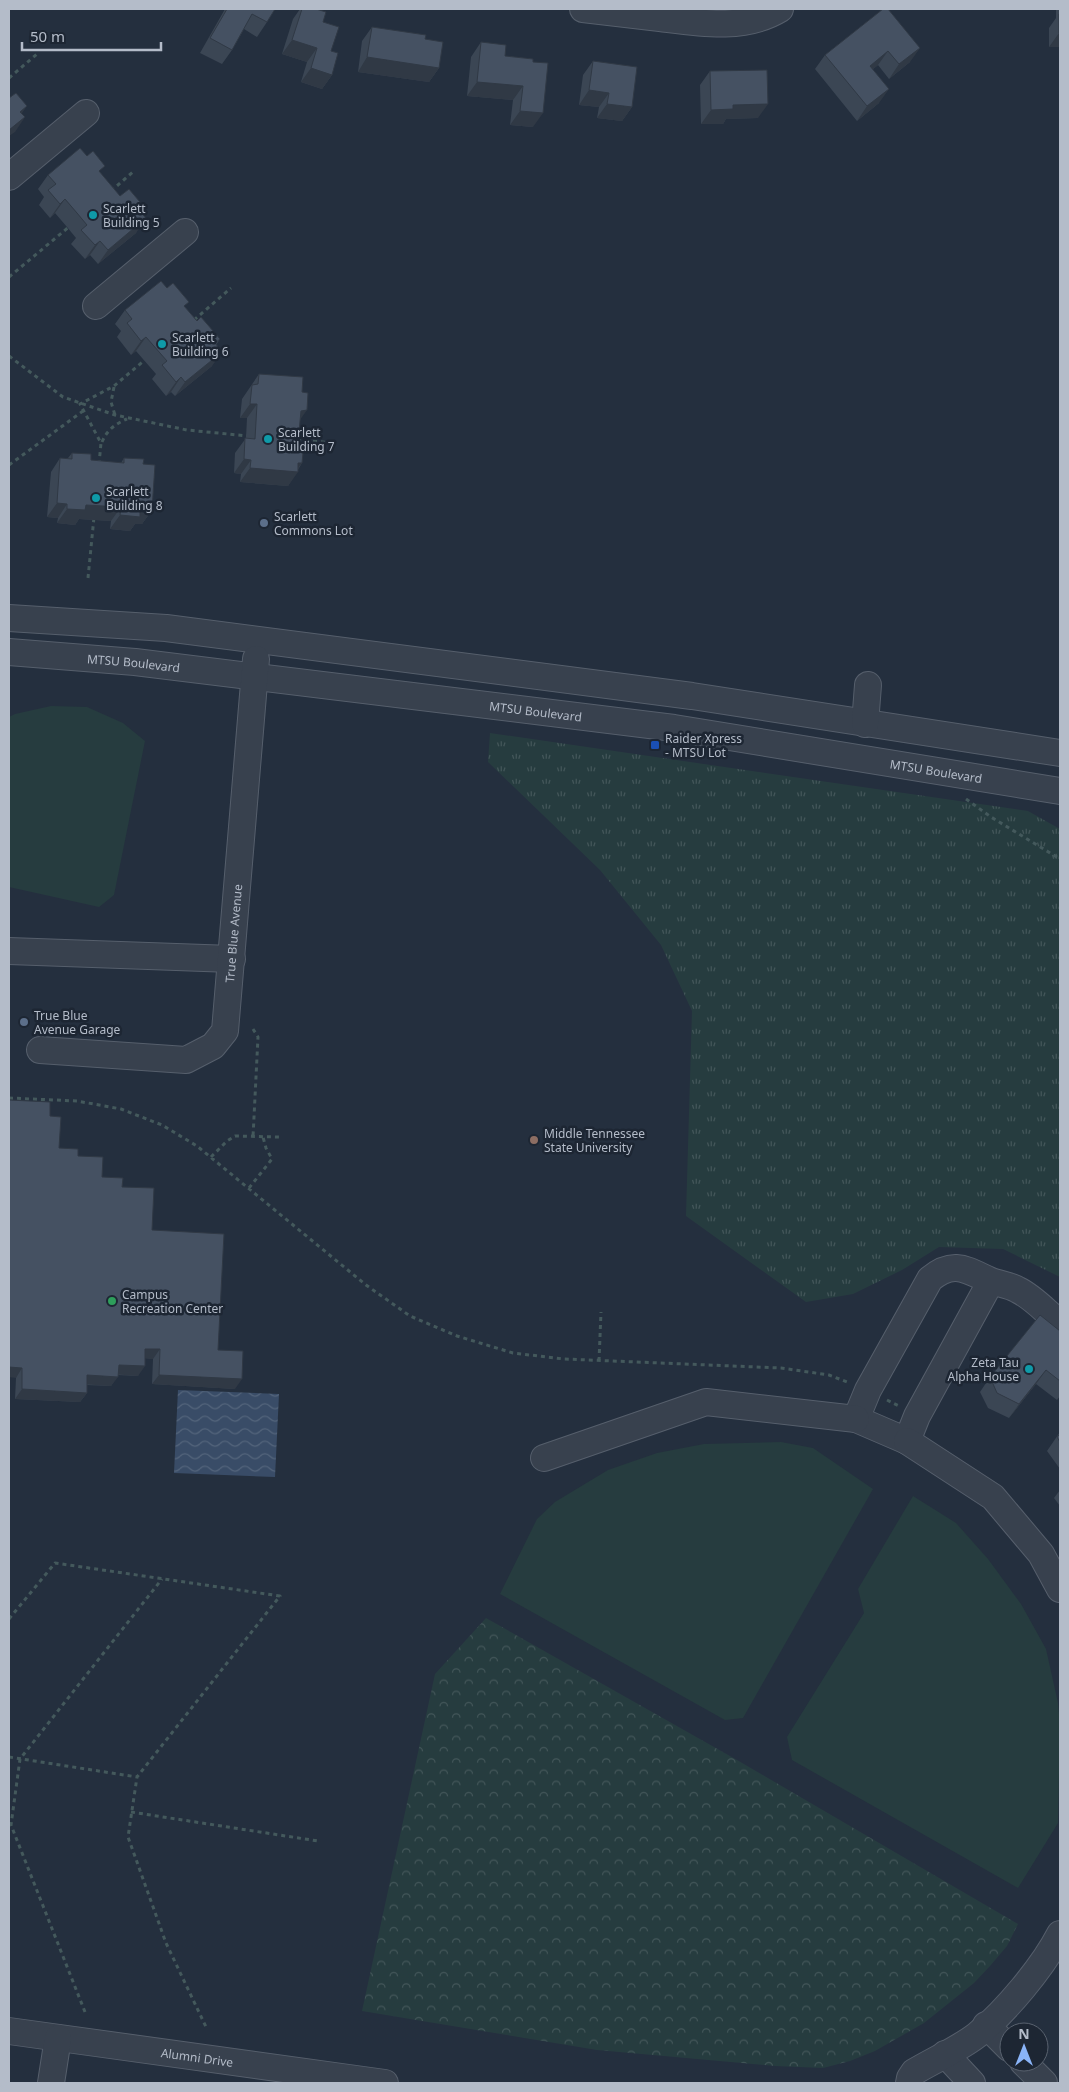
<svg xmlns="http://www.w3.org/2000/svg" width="1069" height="2092" font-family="'Noto Sans',sans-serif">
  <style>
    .grass { fill: url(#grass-tufts) }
    .park { fill: url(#park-crowns) }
    .garden { fill: #263c3f }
    .water { fill: url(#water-waves) }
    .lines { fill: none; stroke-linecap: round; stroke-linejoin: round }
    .minor-casing { stroke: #565f6c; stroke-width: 28 }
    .path { stroke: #44595c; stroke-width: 3; stroke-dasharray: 4 4; stroke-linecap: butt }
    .minor { stroke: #38414e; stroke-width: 26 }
    .wall { fill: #3b4654 }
    .shaded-wall { fill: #303945 }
    .building { fill: #455162; stroke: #303945 }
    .culture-dot { fill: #0f9aa8; stroke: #1d2633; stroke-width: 2 }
    .service-dot { fill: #5c6f8a; stroke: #1d2633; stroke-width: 2 }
    .transit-dot { fill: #1a4fb4; stroke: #1d2633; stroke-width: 2 }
    .education-dot { fill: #8d6e63; stroke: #1d2633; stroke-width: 2 }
    .leisure-dot { fill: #2e9e5b; stroke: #1d2633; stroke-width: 2 }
    .labels { text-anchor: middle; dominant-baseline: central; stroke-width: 5; stroke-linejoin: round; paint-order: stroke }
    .poi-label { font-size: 12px; fill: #b4bcc9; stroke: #1d2633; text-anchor: start }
    .street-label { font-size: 12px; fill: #b4bcc9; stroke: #1d2633 }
  </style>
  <defs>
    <pattern id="grass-tufts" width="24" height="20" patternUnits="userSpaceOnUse" patternTransform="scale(1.25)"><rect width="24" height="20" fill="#263c3f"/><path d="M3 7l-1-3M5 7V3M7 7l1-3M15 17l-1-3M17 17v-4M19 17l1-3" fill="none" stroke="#435659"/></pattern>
    <pattern id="park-crowns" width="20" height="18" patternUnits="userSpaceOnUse" patternTransform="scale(1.25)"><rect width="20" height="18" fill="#263c3f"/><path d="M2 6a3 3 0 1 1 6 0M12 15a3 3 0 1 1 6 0" fill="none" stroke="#435659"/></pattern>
    <pattern id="water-waves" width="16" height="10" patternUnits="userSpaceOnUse" patternTransform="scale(1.25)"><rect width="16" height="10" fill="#394c67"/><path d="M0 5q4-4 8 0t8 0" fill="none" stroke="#53647b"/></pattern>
  </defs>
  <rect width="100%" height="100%" fill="#242f3e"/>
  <path class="grass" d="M490,733L1028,811L1060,829V1277L1003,1249L939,1247L902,1270L853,1294L806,1302L686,1216L692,1011L661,945L600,870L488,762Z"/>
  <path class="park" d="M486,1618L737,1760L1018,1924L1007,1946L990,1966L974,1983L924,2023L875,2051L850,2061L823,2068L775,2066L597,2050L362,2011L435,1674Z"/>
  <path class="garden" d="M51,706L87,707L123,723L145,741L114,895L99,907L9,887V717L15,714Z
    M781,1442L813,1448L873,1489L743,1718L725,1720L500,1594L537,1519L555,1502L608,1470L657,1453L704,1444Z
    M913,1496L956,1523L988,1559L1021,1604L1046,1649L1058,1703L1060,1724L1058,1823L1018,1888L792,1760L787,1737L864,1613L858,1589Z"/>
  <path class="water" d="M178,1390L279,1394L275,1477L174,1473Z"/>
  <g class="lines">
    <g class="minor-casing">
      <g id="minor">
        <path d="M583,9C609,12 634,15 660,18C699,23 744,31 780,9"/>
        <path d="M9,177L86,113"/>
        <path d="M96,306L185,232"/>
        <path d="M9,618L166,628L692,696L1060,753"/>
        <path id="s1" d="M9,652L135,662L674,728L1060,791"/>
        <path d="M865,724L868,685"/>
        <path d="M9,951L232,959"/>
        <path id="s2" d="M40,1050L186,1060L213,1046L225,1031L256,659"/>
        <path d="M991,1281L917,1416L907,1441L856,1419L868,1390L930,1279C953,1260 965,1269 989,1280C998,1284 1010,1285 1018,1290C1033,1297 1047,1313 1060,1323"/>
        <path d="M907,1441L993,1497L1041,1554L1060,1589"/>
        <path d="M544,1458L706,1402L856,1419"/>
        <path d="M986,2025L1009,2048"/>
        <path id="s3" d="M9,2031L385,2083"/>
        <path d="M945,2054L972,2083"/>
        <path d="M1023,2062L1044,2083"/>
        <path d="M51,2083L58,2038"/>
        <path d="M909,2083L910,2078L914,2072C934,2060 959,2049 977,2035C1006,2011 1043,1967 1060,1934"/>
      </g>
    </g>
    <path class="path" d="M9,78L37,54
      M111,191L134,171
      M9,277L70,226
      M194,320L231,288
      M9,356L63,397L115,415L187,430L248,436
      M114,387L111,402L115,415
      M297,440L336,443
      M102,442C107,430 115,424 127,419
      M99,464L101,443L80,404L114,386L146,359
      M9,465L83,411
      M88,578L94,517
      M966,799L991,817L1060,859
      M253,1029L258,1037L253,1137
      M9,1098L77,1101L121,1109L162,1125L197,1146L366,1285L410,1316L457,1336L513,1353L564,1359L781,1368L829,1375L847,1382
      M211,1157L227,1141L235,1136L279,1137
      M249,1188L272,1159L266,1148L263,1137
      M599,1361L601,1312
      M887,1400L899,1406
      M9,1619L55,1563L280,1596L137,1777L128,1837L166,1943L207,2029
      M9,1757L137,1777
      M131,1812L318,1841
      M85,2012L11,1825L20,1759L162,1579"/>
    <use href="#minor" class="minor"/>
  </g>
  <path class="wall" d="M225,9H275L267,22L257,37L244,29L232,50L222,64L200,53Z
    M300,9H316L323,22L331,51L332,75L322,89L301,82L307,62L282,54L293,19Z
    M883,9L910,62L889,79L878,65L873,69L879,103L857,121L815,69L825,55Z
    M1056,9H1060V47H1049V28L1056,18Z
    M372,27L425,39L439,68L429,82L358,72L362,41Z
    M481,42L505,56L533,59V127L510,125L513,100L467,96L471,57Z
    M593,61L632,107L622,121L597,118L599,107L579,105L583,75Z
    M710,71L758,118L726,119L723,124H701L700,85Z
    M100,173L120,196L142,214L136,233L98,264L90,255L85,259L71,244L76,238L67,227L55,213L50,218L39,205L44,197L38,189L48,175Z
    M167,288L185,307L197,321L220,339L216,345L212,366L175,396L171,392L166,396L152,379L156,374L136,351L131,355L117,337L121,331L115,324L125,310Z
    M259,374L300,419L298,442L302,463L288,486L240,482L241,474L234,473L235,453L246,438L247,418H240L242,399Z
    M72,453L91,460L121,463L124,458L143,464L152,510L142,524H135L130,531L110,529L111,521L79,519L75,525L57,523L58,518L47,517L51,472L60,458H68Z
    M50,1116L59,1148L78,1156L102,1177L122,1187L152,1230L218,1350L235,1389L152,1384L153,1359L145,1358L138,1376L118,1375L111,1386L87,1385V1393L80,1402L15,1399L16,1378Z
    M1060,1331V1396L1057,1400L1036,1384L1009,1418L988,1408L980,1392L990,1377Z
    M1060,1432V1469L1047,1451Z
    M1060,1490V1506L1054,1498Z"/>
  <path class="shaded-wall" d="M1059,33H1060V47H1049Z
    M292,40L317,48L307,62L282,54Z
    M920,48L910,62L889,79L899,64Z
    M888,51L878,65L860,80L870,66Z
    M367,57L439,68L429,82L358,72Z
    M311,68L332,75L322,89L301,82Z
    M477,82L523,86L513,100L467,96Z
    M889,89L879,103L857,121L867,106Z
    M589,90L609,93L599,107L579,105Z
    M607,104L632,107L622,121L597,118Z
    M768,104L758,118L726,119L723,124H701L711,110L733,105Z
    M27,106L17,120L20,112Z
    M520,111L543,113L533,127L510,125Z
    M25,117L15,132L9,136V130Z
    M65,199L55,213L50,218L60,204Z
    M146,218L136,233L98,264L108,250Z
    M100,241L90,255L85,259L95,245Z
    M146,337L136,351L131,355L141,341Z
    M222,352L212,366L175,396L185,382Z
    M181,377L171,392L166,396L176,382Z
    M250,404H257L247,418H240Z
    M307,410L297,424L301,411Z
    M244,459L251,460L241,474L234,473Z
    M298,463H302L296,471L298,472L288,486L240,482L250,468Z
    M57,503L67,504L58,518L47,517Z
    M86,505L121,507L111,521L79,519L75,525L57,523L67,509Z
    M140,509L152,510L142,524H135L130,531L110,529L120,515Z
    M145,1349H160L153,1359L139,1358Z
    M119,1365L145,1366L138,1376L112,1374Z
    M9,1367L22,1368L16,1378L9,1377Z
    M1046,1370L1036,1384L1009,1418L1019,1404Z
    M87,1375L118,1377L111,1386L81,1384Z
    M159,1375L242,1379L235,1389L152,1384Z
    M22,1389L87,1393L80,1402L15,1399Z"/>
  <path class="building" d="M227,9H275L267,22L252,14L232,50L210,38Z
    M302,9H316L326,12L323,22L339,27L331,51L338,53L332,75L311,68L317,48L292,40Z
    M883,9H888L920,48L899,64L888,51L870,66L889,89L867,106L825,55Z
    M1059,14H1060V33H1059Z
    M372,27L426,35L425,39L443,42L439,68L367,57Z
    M481,42L506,45L505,56L533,59V62L548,63L543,113L520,111L523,86L477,82Z
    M593,61L637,67L632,107L607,104L609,93L589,90Z
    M767,70L768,104L733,105V109L711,110L710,71Z
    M16,93L27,106L20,112L25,117L9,130V98Z
    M80,148L87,156L93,151L105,166L99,171L120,196L129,189L145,208L141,212L146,218L108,250L100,241L95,245L81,230L87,225L77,213L65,199L60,204L48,190L56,184L48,175Z
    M161,281L167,288L173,283L189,302L184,306L197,321L201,317L220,339L215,343L222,352L185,382L181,377L176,382L162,365L167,361L146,337L141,341L127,323L132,319L125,310Z
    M259,374L303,377L302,392L308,393L307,410L301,411L298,442L304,443L302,463H298V472L250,468L251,460L244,459L245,438L255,439L257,404H250L252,385L258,384Z
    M72,453L91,454V460L124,463V458L144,459L143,464L155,465L152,510L140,509V517L120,515L121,507L86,505L85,510L67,509V504L57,503L60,458L72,459Z
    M9,1100L50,1102V1116L61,1117L59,1148L78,1149V1156L103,1157L102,1177L123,1178L122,1187L154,1188L152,1230L224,1234L218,1350L243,1351L242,1379L159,1375L160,1349H145V1366L119,1365L118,1377L87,1375V1393L22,1389V1368L9,1367Z
    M1040,1315L1060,1331V1381L1046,1370L1019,1404L997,1393L990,1377Z
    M1060,1434V1442L1057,1437Z"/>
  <g class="culture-dot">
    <circle cx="93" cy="215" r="5"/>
    <circle cx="162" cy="344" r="5"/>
    <circle cx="268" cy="439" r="5"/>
    <circle cx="96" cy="498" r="5"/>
    <circle cx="1029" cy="1369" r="5"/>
  </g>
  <g class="service-dot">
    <circle cx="264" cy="523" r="5"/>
    <circle cx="24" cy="1022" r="5"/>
  </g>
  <rect class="transit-dot" x="650" y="740" width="10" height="10" rx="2.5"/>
  <circle class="education-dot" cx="534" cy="1140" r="5"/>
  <circle class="leisure-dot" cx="112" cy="1301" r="5"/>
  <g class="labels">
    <g class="poi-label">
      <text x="103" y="208">Scarlett<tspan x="103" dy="14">Building 5</tspan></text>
      <text x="172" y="337">Scarlett<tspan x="172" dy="14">Building 6</tspan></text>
      <text x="278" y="432">Scarlett<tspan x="278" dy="14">Building 7</tspan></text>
      <text x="106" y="491">Scarlett<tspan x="106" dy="14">Building 8</tspan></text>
      <text x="274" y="516">Scarlett<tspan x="274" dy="14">Commons Lot</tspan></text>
      <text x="665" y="738">Raider Xpress<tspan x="665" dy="14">- MTSU Lot</tspan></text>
      <text x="34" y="1015">True Blue<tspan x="34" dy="14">Avenue Garage</tspan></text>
      <text x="544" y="1133">Middle Tennessee<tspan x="544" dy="14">State University</tspan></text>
      <text x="122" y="1294">Campus<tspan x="122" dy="14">Recreation Center</tspan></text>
      <text x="1019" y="1362" text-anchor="end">Zeta Tau<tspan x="1019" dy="14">Alpha House</tspan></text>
    </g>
    <g class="street-label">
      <text stroke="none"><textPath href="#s1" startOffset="125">MTSU Boulevard</textPath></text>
      <text stroke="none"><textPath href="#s1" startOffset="530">MTSU Boulevard</textPath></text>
      <text stroke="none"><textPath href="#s1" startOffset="935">MTSU Boulevard</textPath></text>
      <text stroke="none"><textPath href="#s2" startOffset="294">True Blue Avenue</textPath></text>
      <text stroke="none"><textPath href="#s3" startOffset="190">Alumni Drive</textPath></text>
    </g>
  </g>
  <rect width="1069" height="2092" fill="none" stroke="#b4bcc9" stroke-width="20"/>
  <g transform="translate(1024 2047)"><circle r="24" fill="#1d2633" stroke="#59626f"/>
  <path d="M0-4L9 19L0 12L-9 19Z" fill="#8ab4f8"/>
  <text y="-8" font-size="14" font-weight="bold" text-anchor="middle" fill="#b4bcc9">N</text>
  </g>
  <path d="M22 42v8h139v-8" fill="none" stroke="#b4bcc9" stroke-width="2.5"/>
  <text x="30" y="42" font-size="15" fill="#b4bcc9" stroke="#1d2633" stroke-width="4" paint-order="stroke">50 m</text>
</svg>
